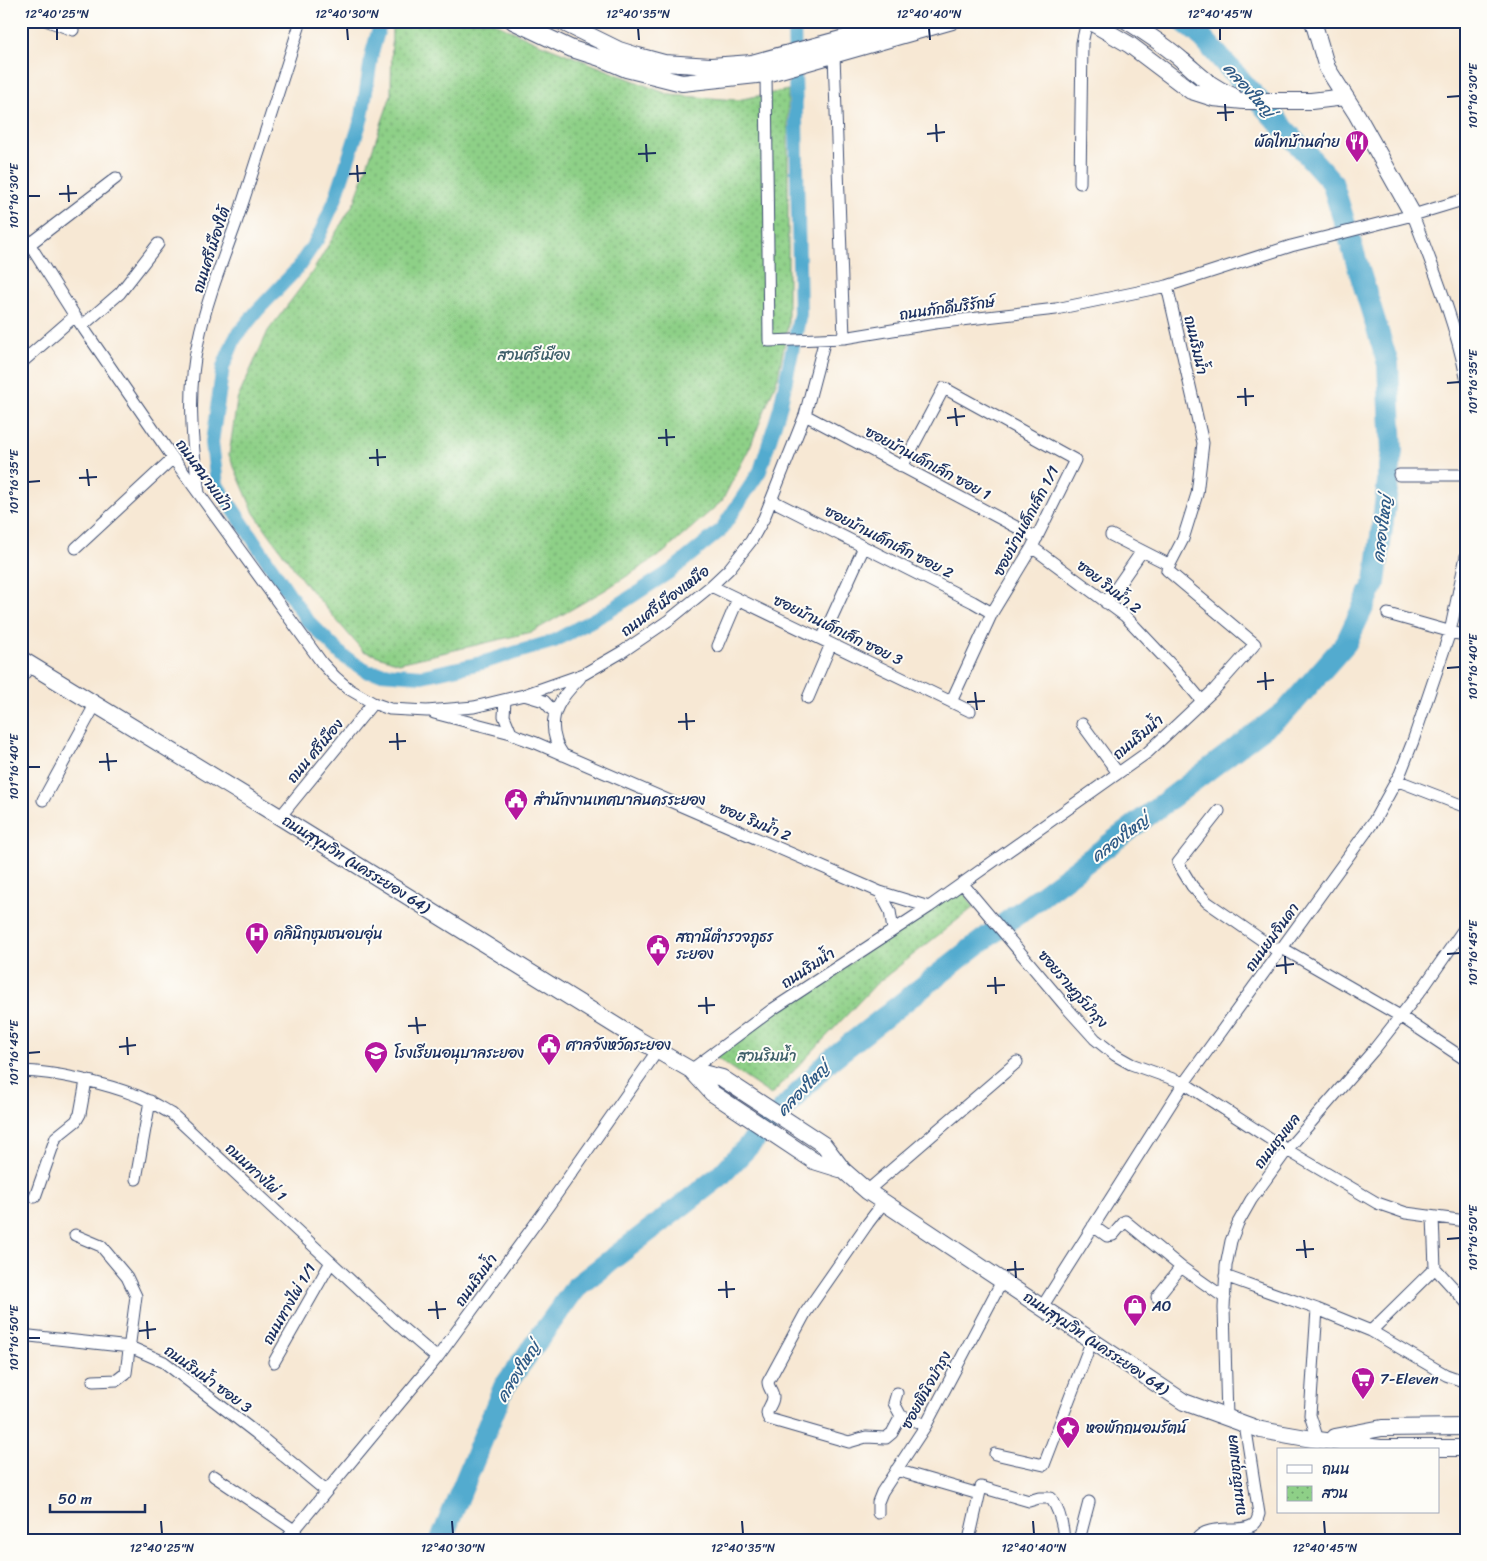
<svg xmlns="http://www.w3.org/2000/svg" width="1487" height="1561" font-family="Sriracha,'Playpen Sans Thai',sans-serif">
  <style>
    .park { fill: url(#park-dots); stroke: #548072 }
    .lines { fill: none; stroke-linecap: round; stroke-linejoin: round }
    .canal { stroke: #52abcf; stroke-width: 14 }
    .river { stroke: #52abcf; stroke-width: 22 }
    .street-casing { stroke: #3c4b70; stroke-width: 13 }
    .secondary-casing { stroke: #3c4b70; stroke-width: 18 }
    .street { stroke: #fff; stroke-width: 11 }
    .secondary { stroke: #fff; stroke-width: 16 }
    .ticks { fill: none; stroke: #1b2f5e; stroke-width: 2 }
    .labels { text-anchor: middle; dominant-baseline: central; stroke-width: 4; stroke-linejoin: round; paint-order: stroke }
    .poi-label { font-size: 15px; fill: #1b2f5e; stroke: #fdfcf7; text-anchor: start }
    .street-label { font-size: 15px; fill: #1b2f5e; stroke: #fdfcf7 }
    .park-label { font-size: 15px; fill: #3e5f6a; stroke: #fdfcf7 }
    .water-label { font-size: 16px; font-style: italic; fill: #2e5a86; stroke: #fdfcf7 }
    .neatline { fill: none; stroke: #1b2f5e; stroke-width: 2 }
    .ticks-label { font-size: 12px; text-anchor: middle; fill: #1b2f5e }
  </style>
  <defs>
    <pattern id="park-dots" width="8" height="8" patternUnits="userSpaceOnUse" patternTransform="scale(1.25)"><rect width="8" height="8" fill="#8ed087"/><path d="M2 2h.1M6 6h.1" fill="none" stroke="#73a972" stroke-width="1.8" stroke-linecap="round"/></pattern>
  </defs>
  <rect width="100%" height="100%" fill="#fdfcf7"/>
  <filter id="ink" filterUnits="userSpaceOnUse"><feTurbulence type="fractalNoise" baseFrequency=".02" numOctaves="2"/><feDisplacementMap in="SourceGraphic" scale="10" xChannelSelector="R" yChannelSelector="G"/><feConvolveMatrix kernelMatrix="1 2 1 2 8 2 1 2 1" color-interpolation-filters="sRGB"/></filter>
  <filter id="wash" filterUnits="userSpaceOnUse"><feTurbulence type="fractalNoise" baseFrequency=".0096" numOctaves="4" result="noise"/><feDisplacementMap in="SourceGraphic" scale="20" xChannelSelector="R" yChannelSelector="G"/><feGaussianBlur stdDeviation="1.12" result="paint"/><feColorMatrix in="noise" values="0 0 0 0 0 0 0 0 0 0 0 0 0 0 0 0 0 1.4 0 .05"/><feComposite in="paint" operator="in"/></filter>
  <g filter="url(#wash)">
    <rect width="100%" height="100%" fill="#f7e8d4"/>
    <path class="park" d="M393,21H491L536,42L670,95L737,100L788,90V325L778,377L750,447L722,501L663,553L605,590L532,632L399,663L363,651L303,581L254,513L229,455L237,400L268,331L311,274L355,201L391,95L392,26Z
      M961,889L974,907L876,984L771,1095L715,1057L781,1008Z"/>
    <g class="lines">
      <path class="canal" d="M381,21L372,53L362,117L335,200L318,238L297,269L257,311L235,338L223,367L212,442L217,485L306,619L343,656L368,672L422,676L481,663L554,641L609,611L671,571L721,530L760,471L780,408L800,314L794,21"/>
      <path class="river" d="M441,1540L504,1387L576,1287L720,1176L830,1060L966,953L1287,710L1346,643L1375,582L1392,451L1388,364L1332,182L1198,33L1183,21"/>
    </g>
  </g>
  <g filter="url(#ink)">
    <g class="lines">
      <g class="street-casing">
        <path id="street" d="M48,21L73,30
          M834,55L844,338
          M766,74L769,341L844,338L935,323L1056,309L1167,286L1291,246L1413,215L1466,199
          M1080,183L1082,43L1087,21
          M1413,215C1433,268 1455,321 1466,377
          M21,231L75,316L173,458L322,663L335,677L349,689L373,703L390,709L427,711L474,707L524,695L584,674L622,652L669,620L711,586L729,569L751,541L764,518L805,415L825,339
          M30,244L116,178
          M82,326L120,293L158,244
          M21,363L75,316
          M805,415L1037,538
          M902,467L944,388L1075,460L1032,547L992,613L951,702
          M1399,475H1466
          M199,493C192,444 187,391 198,342C206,302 222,262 236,223C258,156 279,89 301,21
          M771,500L973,602L992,613
          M1111,535L1170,565
          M1032,547L1125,616L1176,670L1202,701
          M76,548L173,458
          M711,586L970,711
          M1106,603L1142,551
          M1388,614L1466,636
          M822,639L864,547
          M718,646L738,599
          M21,678L31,665
          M524,695L544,701L555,713
          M808,698L831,644
          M505,700L504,716L511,733
          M434,713L511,733L519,737L536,743L880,892L929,907
          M1082,724L1118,773
          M563,755C561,751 557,746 556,741C547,714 562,696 580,678
          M1396,780L1466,807
          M43,800L95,705
          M1219,811L1178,863L1192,886L1207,902L1279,952
          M280,817L373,703
          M962,883L1067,1008L1095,1039L1115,1055L1131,1064L1184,1083L1287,1150L1377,1203L1406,1213L1466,1221
          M880,892L890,911L893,930
          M1282,948L1400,1016L1466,1060
          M691,1070L773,1009L929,907L1148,752L1215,689L1255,644L1167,570L1183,539L1197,494L1203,443L1167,286
          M21,1071C57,1072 104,1083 138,1096C150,1101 161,1108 172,1114L394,1321L437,1358
          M136,1179L150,1101
          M867,1191L1017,1062
          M35,1197L56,1137L76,1121L80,1114L86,1081
          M884,1202L868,1223L806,1312L768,1382C768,1388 773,1391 773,1397C773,1406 763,1410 769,1419L849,1442L866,1437L886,1438L892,1433L901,1416L926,1425
          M1433,1217L1435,1268L1466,1302
          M1093,1226L1107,1236L1113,1235L1125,1221L1181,1267L1225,1298
          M75,1235L101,1246L127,1277L136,1296L126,1373L117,1380L93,1381
          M1225,1276L1317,1309L1371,1331L1446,1375L1466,1382
          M1157,1297L1181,1267
          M1042,1307L1184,1083L1374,821L1400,774L1413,741L1450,632L1466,556
          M1317,1309L1310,1415L1318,1440
          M1371,1331L1435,1268
          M21,1335L130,1347L164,1362L256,1433L326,1491
          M274,1362L331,1262
          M897,1393L894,1403L901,1416
          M1227,1418L1224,1308L1226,1266L1231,1241L1238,1223L1251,1200L1287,1150L1373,1051L1425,985L1466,926
          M995,1454L1044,1465L1092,1340
          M896,1470L979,1494
          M214,1476L294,1530
          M878,1513V1502L882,1492L926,1425L1002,1281
          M286,1540L437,1358L549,1205L658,1050
          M969,1540L981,1487L1029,1501L1039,1498H1051C1060,1511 1063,1524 1064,1540
          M1079,1540L1089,1502
          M1196,1540C1208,1521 1247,1536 1256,1522C1258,1519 1258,1516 1259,1514L1245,1424"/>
      </g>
      <g class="secondary-casing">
        <path id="secondary" d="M513,21L572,49L600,58L626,69L682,83L766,74L952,21
          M560,21L619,50L638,56L664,63L711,66L752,63L908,21
          M1089,21L1130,45L1191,91L1213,98L1244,101H1311L1345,97
          M1127,21C1146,33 1165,45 1182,60C1201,76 1209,86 1233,96
          M1313,21L1327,68L1357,115L1413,215
          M21,659L280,817L639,1040L691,1070L722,1078L824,1145L843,1170L867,1191L1184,1402L1261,1430L1318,1440L1380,1448H1466
          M691,1070L712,1093L814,1161L843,1170
          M1335,1437L1382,1428L1466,1427"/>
      </g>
      <use href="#street" class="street"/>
      <use href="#secondary" class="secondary"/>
    </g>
  </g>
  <path class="ticks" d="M57,28V40M347,28L348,40M638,28L639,40M929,28L930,40M1220,28V40M1447,97L1460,96M1225,104L1226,121M1217,113L1234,112M936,124L937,142M927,134L945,132M646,144L647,162M638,154L656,153M357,165L358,182M349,174L366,173M68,185L69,202M59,194L77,193M28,196H40M1447,383L1460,382M1245,388L1246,406M1237,397L1254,396M955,408L957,426M947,418L965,416M666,429L667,446M658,438L675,437M377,449L378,466M369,458L386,457M87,469L89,486M79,478L97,477M28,482L40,481M1447,668L1460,667M1265,672L1266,690M1257,682L1274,680M975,692L977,710M967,702L985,701M686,713L687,730M678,722L695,721M397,733L398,750M389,742L406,741M107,753L109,771M99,762L117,761M28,767H40M1447,954L1460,953M1285,956L1286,974M1276,966L1294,964M995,977L996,994M987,986L1005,985M706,997L707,1014M698,1006L715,1005M416,1017L418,1034M408,1026L426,1025M127,1037L128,1055M119,1047L136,1045M28,1053L40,1052M1447,1239L1460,1238M1304,1240L1306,1258M1296,1250L1314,1249M1015,1261L1016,1278M1007,1270L1024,1269M726,1281L727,1298M718,1290L735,1289M436,1301L438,1319M428,1310L446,1309M147,1321L148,1339M139,1331L156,1329M28,1338H40M161,1521L162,1534M452,1521L453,1534M742,1521L743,1534M1033,1521L1034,1534M1324,1521L1325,1534"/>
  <defs>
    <g id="restaurant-pin" transform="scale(1.25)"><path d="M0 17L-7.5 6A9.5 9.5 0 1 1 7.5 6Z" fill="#b5179e" stroke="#fdfcf7"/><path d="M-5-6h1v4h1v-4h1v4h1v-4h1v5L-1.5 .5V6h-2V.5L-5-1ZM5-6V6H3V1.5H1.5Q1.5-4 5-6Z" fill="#fff"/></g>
    <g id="civic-pin" transform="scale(1.25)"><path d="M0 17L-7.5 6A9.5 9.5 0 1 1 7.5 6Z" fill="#b5179e" stroke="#fdfcf7"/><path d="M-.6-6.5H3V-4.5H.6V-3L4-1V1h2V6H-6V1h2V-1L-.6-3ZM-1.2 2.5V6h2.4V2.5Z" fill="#fff"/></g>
    <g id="hospital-pin" transform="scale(1.25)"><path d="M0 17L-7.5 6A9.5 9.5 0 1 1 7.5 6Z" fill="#b5179e" stroke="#fdfcf7"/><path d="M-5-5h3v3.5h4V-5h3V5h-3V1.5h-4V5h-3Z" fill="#fff"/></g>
    <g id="school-pin" transform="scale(1.25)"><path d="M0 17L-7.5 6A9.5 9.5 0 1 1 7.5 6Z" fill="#b5179e" stroke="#fdfcf7"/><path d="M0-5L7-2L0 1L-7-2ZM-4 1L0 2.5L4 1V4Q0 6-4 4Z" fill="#fff"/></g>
    <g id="shop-pin" transform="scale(1.25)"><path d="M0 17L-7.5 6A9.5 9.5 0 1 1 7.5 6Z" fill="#b5179e" stroke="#fdfcf7"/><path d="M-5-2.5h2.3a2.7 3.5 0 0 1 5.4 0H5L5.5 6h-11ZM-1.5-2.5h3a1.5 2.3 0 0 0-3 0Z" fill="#fff"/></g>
    <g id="supermarket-pin" transform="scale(1.25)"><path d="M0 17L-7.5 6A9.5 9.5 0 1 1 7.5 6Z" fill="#b5179e" stroke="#fdfcf7"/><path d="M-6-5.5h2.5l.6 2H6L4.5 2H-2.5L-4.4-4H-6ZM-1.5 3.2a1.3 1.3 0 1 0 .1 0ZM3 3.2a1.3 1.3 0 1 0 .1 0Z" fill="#fff"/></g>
    <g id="sight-pin" transform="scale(1.25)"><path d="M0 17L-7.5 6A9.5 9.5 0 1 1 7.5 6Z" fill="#b5179e" stroke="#fdfcf7"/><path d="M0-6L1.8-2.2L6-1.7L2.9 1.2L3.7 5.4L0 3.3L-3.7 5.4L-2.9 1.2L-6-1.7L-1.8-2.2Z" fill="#fff"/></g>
  </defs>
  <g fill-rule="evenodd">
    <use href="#restaurant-pin" x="1357" y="142"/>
    <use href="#civic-pin" x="516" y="800"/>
    <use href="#hospital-pin" x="257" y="934"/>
    <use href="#civic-pin" x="658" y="946"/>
    <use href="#civic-pin" x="549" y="1045"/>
    <use href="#school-pin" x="376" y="1053"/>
    <use href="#shop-pin" x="1135" y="1306"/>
    <use href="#supermarket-pin" x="1363" y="1379"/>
    <use href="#sight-pin" x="1068" y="1428"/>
  </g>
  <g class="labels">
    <g class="poi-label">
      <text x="1340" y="142" text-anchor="end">ผัดไทบ้านค่าย</text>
      <text x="534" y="800">สำนักงานเทศบาลนครระยอง</text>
      <text x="274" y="934">คลินิกชุมชนอบอุ่น</text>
      <text x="676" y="937">สถานีตำรวจภูธร<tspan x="676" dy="17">ระยอง</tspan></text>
      <text x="566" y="1045">ศาลจังหวัดระยอง</text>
      <text x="394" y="1053">โรงเรียนอนุบาลระยอง</text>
      <text x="1152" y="1306">AO</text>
      <text x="1380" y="1379">7-Eleven</text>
      <text x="1086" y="1428">หอพักถนอมรัตน์</text>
    </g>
    <g class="street-label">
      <text transform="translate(211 250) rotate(-72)">ถนนศรีเมืองใต้</text>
      <text transform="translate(947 308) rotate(-8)">ถนนภักดีบริรักษ์</text>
      <text transform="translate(1196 345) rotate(77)">ถนนริมน้ำ</text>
      <text transform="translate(928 463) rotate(28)">ซอยบ้านเด็กเล็ก ซอย 1</text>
      <text transform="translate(204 475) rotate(54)">ถนนสนามเป้า</text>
      <text transform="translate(1026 521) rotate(-62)">ซอยบ้านเด็กเล็ก 1/1</text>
      <text transform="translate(889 542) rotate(27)">ซอยบ้านเด็กเล็ก ซอย 2</text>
      <text transform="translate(1109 587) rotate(38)">ซอย ริมน้ำ 2</text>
      <text transform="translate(665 601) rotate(-37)">ถนนศรีเมืองเหนือ</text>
      <text transform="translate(838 630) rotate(26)">ซอยบ้านเด็กเล็ก ซอย 3</text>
      <text transform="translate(1138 737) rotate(-40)">ถนนริมน้ำ</text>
      <text transform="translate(315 751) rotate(-50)">ถนน ศรีเมือง</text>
      <text transform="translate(755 822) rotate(23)">ซอย ริมน้ำ 2</text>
      <text transform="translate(356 864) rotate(32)">ถนนสุขุมวิท (นครระยอง 64)</text>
      <text transform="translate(1272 937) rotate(-54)">ถนนยมจินดา</text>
      <text transform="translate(808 968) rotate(-33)">ถนนริมน้ำ</text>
      <text transform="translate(1073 989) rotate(49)">ซอยราษฎร์บำรุง</text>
      <text transform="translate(1277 1141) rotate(-52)">ถนนชุมพล</text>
      <text transform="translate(256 1172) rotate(43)">ถนนทางไผ่ 1</text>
      <text transform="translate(476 1280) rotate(-54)">ถนนริมน้ำ</text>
      <text transform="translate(289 1304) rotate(-60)">ถนนทางไผ่ 1/1</text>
      <text transform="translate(1096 1343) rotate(34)">ถนนสุขุมวิท (นครระยอง 64)</text>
      <text transform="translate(208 1379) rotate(36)">ถนนริมน้ำ ซอย 3</text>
      <text transform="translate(926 1390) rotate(-61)">ซอยพินิจบำรุง</text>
      <text transform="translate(1236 1475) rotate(-96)">ถนนชัยชุมพล</text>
    </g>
    <g class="park-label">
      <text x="534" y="355">สวนศรีเมือง</text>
      <text x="767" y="1056">สวนริมน้ำ</text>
    </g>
    <g class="water-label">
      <text transform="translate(1249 90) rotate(48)">คลองใหญ่</text>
      <text transform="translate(1382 529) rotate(-83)">คลองใหญ่</text>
      <text transform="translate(1120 838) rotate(-37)">คลองใหญ่</text>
      <text transform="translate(803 1089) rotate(-46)">คลองใหญ่</text>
      <text transform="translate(518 1372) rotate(-58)">คลองใหญ่</text>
    </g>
  </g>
  <rect width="1487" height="1561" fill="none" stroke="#fdfcf7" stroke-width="55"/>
  <rect x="1277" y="1448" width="162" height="65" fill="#fdfcf7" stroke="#a3aaba"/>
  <rect x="1287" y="1465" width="25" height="8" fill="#ffffff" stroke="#a3aaba"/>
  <text x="1322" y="1474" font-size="15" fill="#1b2f5e">ถนน</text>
  <rect x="1287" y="1486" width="25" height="15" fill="url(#park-dots)" stroke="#a3aaba"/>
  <text x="1322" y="1498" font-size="15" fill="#1b2f5e">สวน</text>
  <path d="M50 1504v8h95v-8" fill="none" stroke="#1b2f5e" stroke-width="2.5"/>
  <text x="58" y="1504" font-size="15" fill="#1b2f5e" stroke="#fdfcf7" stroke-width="4" paint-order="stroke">50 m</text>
  <rect x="28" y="28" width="1432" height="1506" class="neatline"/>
  <g class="ticks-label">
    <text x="57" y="18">12°40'25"N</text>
    <text x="347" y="18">12°40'30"N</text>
    <text x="638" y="18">12°40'35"N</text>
    <text x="929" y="18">12°40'40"N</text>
    <text x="1220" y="18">12°40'45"N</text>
    <text transform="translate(1473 96) rotate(-90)" y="4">101°16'30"E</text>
    <text transform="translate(14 196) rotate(-90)" y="4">101°16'30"E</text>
    <text transform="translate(1473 382) rotate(-90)" y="4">101°16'35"E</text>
    <text transform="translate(14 482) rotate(-90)" y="4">101°16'35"E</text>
    <text transform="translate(1473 667) rotate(-90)" y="4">101°16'40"E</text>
    <text transform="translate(14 767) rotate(-90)" y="4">101°16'40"E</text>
    <text transform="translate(1473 953) rotate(-90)" y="4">101°16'45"E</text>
    <text transform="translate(14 1053) rotate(-90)" y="4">101°16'45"E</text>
    <text transform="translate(1473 1238) rotate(-90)" y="4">101°16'50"E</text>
    <text transform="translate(14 1338) rotate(-90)" y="4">101°16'50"E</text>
    <text x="162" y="1552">12°40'25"N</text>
    <text x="453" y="1552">12°40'30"N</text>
    <text x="743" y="1552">12°40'35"N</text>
    <text x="1034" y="1552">12°40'40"N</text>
    <text x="1325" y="1552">12°40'45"N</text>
  </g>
</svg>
